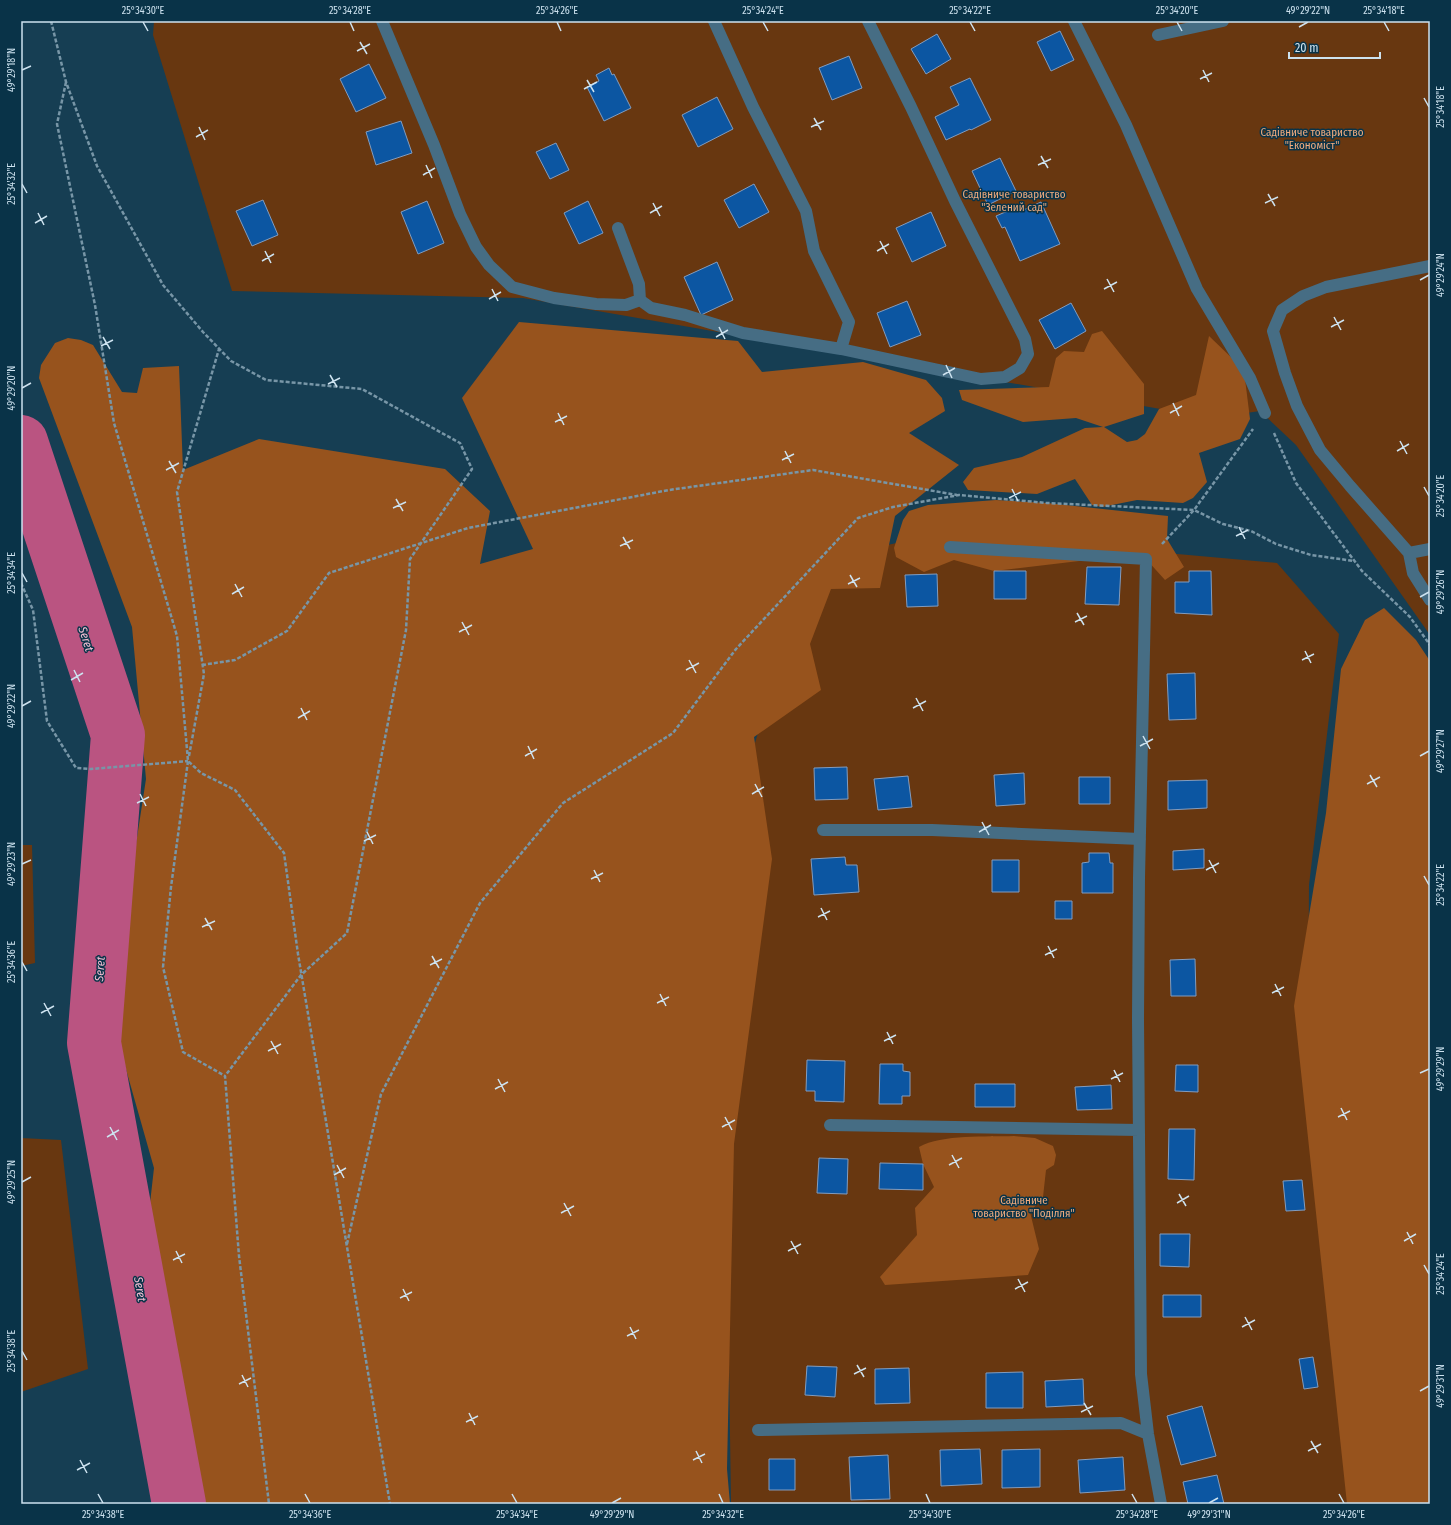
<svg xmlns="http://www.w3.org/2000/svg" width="1451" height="1525" font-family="'Fira Sans Condensed',sans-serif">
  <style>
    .green { fill: #683710 }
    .forest { fill: #97531d }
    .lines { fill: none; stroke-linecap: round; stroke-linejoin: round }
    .river { stroke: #ba5481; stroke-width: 54 }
    .building { fill: #0c56a2; stroke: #829cbe }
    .path { stroke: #7896a7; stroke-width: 2.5; stroke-dasharray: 4 2; stroke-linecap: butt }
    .minor { stroke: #466d84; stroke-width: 12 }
    .ticks { fill: none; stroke: #cde2ef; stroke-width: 1.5 }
    .labels { text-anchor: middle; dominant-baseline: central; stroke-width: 3; stroke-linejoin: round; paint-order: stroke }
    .park-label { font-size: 11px; fill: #f2ac7e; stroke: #093348 }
    .water-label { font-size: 12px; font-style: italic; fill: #f7c0d5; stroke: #093348 }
    .neatline { fill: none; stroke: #cde2ef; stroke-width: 1.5 }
    .ticks-label { font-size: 10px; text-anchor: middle; fill: #cde2ef }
  </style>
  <rect width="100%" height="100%" fill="#163e53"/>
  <path class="green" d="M154,21H1430V635L1296,445L1260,411L1212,418L523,298L232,291L153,35Z
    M943,533L1277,563L1339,634L1309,885L1308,1045L1368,1504H731L726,1158L741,789L795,611L855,552Z
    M21,845H32L35,963L21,966Z
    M21,1138L61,1140L88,1369L21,1392Z"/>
  <path class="forest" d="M519,322L738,341L762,372L863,362L926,380L942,398L945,411L909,433L959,465L895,516L880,588L831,589L810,644L821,690L754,737L772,859L734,1144L727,1469L730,1504H201L145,1278L143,1265L154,1168L110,1013L146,779L132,627L39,378L41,365L55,343L68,338L81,340L93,345L122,392L137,393L143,368L179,366L183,470L259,439L445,469L490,511L480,564L533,549L462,398Z
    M1102,331L1144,384V414L1104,427L1127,442L1137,440L1145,434L1159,409L1196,395L1209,336L1236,362L1245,379L1250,419L1240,439L1199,453L1207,482L1193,498L1183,503L1137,500L1102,507L1092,505L1075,479L1037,494L968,490L963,482L974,468L1022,457L1085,428L1103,427L1076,418L1023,422L962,400L959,390L1049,387L1056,358L1064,351L1084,352L1092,334Z
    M996,500L1047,503L1168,516L1167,539L1184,567L1165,580L1146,559L1113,557L994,571L954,560L924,572L896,557L894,548L903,520L909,511L928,505Z
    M1384,608L1416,640L1430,661V1504H1347L1294,1006L1326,813L1341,669L1365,620Z
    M1014,1136L1035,1138L1053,1146L1056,1155L1054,1165L1046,1170L1043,1197L1030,1212L1039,1249L1028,1275L885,1285L880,1277L917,1235L915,1208L934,1187L923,1164L919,1147C942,1134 987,1137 1014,1136Z"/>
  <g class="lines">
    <path class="river" d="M21,442L118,735L94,1043L179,1504"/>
  </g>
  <path class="building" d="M1060,31L1074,60L1051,71L1037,42Z
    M937,34L951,59L926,74L911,49Z
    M849,56L862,88L832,100L819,68Z
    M369,64L386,98L356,112L340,79Z
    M609,68L612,75L614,74L631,108L604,121L587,87L599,81L596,75Z
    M970,78L991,120L971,130L970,129L946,140L935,117L959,105L950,87Z
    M717,97L733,129L698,147L682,115Z
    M401,121L412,153L376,165L366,132Z
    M556,143L569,170L550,179L536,152Z
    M1000,158L1016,191L988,205L972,171Z
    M754,184L769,212L739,228L724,200Z
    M263,200L278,235L252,246L236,211Z
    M427,201L444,243L418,254L401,212Z
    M588,201L603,233L579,244L564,213Z
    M1041,202L1060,244L1020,261L1005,227L1002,228L996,216L1017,207L1019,212Z
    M931,212L946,246L912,262L896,228Z
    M717,262L733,300L701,315L684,277Z
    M907,301L921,335L890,347L877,313Z
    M1071,303L1086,331L1055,349L1039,320Z
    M1087,567H1121L1119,605L1085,604Z
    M994,571H1026V599H994Z
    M1189,571H1211L1212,615L1175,613V582H1189Z
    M937,574L938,606L907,607L905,575Z
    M1195,673L1196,719L1169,720L1167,674Z
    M847,767L848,799L815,800L814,768Z
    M1024,773L1025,804L996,806L994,775Z
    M908,776L912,807L878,810L874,779Z
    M1079,777H1110V804H1079Z
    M1207,780V808L1168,810V781Z
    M1204,849V868L1173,870V851Z
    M1089,853H1109L1110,863H1113V893H1082V863L1089,862Z
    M845,857L846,865H857L859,892L814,895L811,859Z
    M992,860H1019V892H992Z
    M1055,901H1072V919H1055Z
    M1195,959L1196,996H1171L1170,960Z
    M807,1060L845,1061L844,1102L815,1101V1091H806Z
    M880,1064H903V1071L910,1072V1096H902V1104H879Z
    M1176,1065H1198V1092L1175,1091Z
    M975,1084H1015V1107H975Z
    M1111,1085L1112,1109L1077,1110L1075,1087Z
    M1169,1129H1195L1194,1180L1168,1179Z
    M819,1158L848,1159L847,1194L817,1193Z
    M880,1163L923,1164V1190L879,1189Z
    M1302,1180L1305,1210L1286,1211L1283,1181Z
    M1160,1234H1190L1189,1267L1160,1266Z
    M1163,1295H1201V1317H1163Z
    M1313,1357L1318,1387L1304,1389L1299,1359Z
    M807,1366L837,1367L835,1397L805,1395Z
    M909,1368L910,1403L875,1404V1369Z
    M1023,1372V1408H986V1373Z
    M1083,1379L1084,1405L1046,1407L1045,1381Z
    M1202,1406L1216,1456L1181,1465L1167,1416Z
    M980,1449L982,1484L941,1486L940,1450Z
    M1040,1449V1487L1002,1488V1450Z
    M888,1455L890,1499L851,1500L849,1457Z
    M1123,1457L1125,1490L1080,1493L1078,1460Z
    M769,1459H795V1490H769Z
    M1217,1475L1224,1504H1188L1183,1482Z"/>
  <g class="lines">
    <path class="path" d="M51,21L66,82L97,166L163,285L203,332L231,361L266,380L362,389L460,443L472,469L410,559L406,630L347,933L301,975L225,1076
      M66,82L57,124L95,305L114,423L177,636L188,761L201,773L235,790L284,853L298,954L390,1504
      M1274,433L1296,483L1362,571L1410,617L1430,645
      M1162,544L1194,510L1253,429
      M21,583L33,610L47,721L76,768L91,769L188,761
      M202,665L235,660L287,631L329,573L468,528L669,490L813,470L957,495
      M189,756L204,674L177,492L219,349
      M188,761L171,887L163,967L183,1052L225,1076L239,1256L269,1504
      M347,1244L381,1094L480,903L563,803L673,733L736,649L858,518L893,507L959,495L1047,503L1194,510L1223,524L1251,531L1276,544L1311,555L1354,561"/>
    <path class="minor" d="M382,21L434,145L460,214L476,247L489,265L512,287L554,298L596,304L626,305L640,300
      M714,21L753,107L806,211L814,251L849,322L841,349
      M1074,21L1126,125L1197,289L1250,378L1265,413
      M1158,35L1223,21
      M618,228L639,284L640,300
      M1430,266L1326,287L1303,296L1282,310L1273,331L1285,373L1297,406L1320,450L1350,486L1409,553L1413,573L1430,600
      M640,300L651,308L685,315L743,333L841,349L981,379L1005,377L1020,368L1028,354L1025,339L955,201L911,107L868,21
      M950,547L1146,559L1139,878L1138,1019L1141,1374L1148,1434L1161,1504
      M1409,553L1430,549
      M823,830H932L1140,839
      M830,1125L1139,1130
      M758,1430L1121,1423L1148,1434"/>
  </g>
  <path class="ticks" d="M143,22L148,31M350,22L354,31M557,22L561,31M763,22L768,31M970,22L975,31M1177,22L1182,31M1384,22L1389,31M1299,27L1308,22M360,42L367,54M357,51L370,44M22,70L31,66M1203,70L1209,82M1200,79L1212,73M587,80L594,92M584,89L597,82M1424,98L1429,107M814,118L821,130M199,127L205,140M811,127L824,121M196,137L208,130M1041,156L1048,168M426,165L432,178M1038,165L1051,159M423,175L435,168M22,184L27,193M1268,194L1275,206M653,203L660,216M1265,203L1278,197M38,213L44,225M650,213L662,206M35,223L47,216M880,241L887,254M265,251L271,263M877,251L889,244M262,261L274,254M1107,279L1114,292M1420,280L1429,275M492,289L498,301M1104,289L1117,282M489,299L501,292M1334,317L1341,330M719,327L725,339M1331,327L1344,320M103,337L110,349M716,337L728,330M101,346L113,340M946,365L952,378M330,375L337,387M943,375L955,368M328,384L340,378M22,388L31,383M1173,403L1179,416M558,413L564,425M1170,413L1182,406M555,422L567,416M1400,441L1407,454M785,451L791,463M1397,451L1409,444M782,460L794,454M169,461L176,473M166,470L179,463M1424,487L1429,496M1012,489L1018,501M1009,498L1021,492M396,499L403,511M393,508L406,502M1239,527L1245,539M1236,536L1248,530M623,537L630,549M620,546L633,540M22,573L27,582M850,575L857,587M235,584L242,597M848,584L860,578M232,594L244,587M1420,597L1429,592M1077,613L1084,625M462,622L469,635M1075,622L1087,616M459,632L472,625M1305,651L1311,663M689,660L696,673M1302,660L1314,654M74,670L80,682M686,670L699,663M71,680L83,673M916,698L923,711M22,706L31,701M301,708L307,720M913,708L926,701M298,718L310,711M1143,736L1150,749M528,746L534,759M1140,746L1153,739M525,756L537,749M1420,756L1429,751M1370,775L1377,787M755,784L762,797M1367,784L1380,777M140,794L146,806M752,794L764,787M137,803L149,797M982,822L989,835M367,832L373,844M979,832L991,825M364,841L376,835M1209,860L1216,873M22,864L31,860M594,870L600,882M1206,870L1219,863M1424,876L1429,885M591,879L603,873M821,908L827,920M818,917L830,911M205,918L212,930M202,927L215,921M1048,946L1054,958M1045,955L1057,949M432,956L439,968M22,962L27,971M430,965L442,959M1275,984L1281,996M1272,993L1284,987M660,994L666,1006M44,1003L51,1016M657,1003L669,997M41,1013L54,1006M887,1032L893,1044M271,1041L278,1054M884,1041L896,1035M268,1051L281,1044M1114,1070L1120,1082M1420,1073L1429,1069M498,1079L505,1092M1111,1079L1123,1073M495,1089L508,1082M1341,1108L1347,1120M725,1117L732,1130M1338,1117L1350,1111M110,1127L117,1140M722,1127L735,1120M107,1137L119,1130M952,1155L959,1168M337,1165L344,1178M949,1165L962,1158M334,1175L346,1168M22,1182L31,1177M1179,1194L1186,1206M564,1203L571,1216M1177,1203L1189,1196M561,1213L574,1206M1407,1232L1413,1244M791,1241L798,1254M1404,1241L1416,1234M176,1251L182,1263M788,1251L801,1244M173,1260L185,1254M1424,1265L1429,1274M1018,1279L1025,1292M403,1289L409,1301M1015,1289L1028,1282M400,1298L412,1292M1245,1317L1252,1330M630,1327L636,1339M1242,1327L1255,1320M627,1336L639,1330M22,1351L27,1360M857,1365L864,1377M854,1374L866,1368M242,1375L248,1387M239,1384L251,1378M1420,1391L1429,1386M1084,1403L1091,1415M1081,1412L1093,1406M469,1413L475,1425M466,1422L478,1416M1311,1441L1318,1453M696,1451L702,1463M1308,1451L1321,1444M80,1460L87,1473M693,1460L705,1454M77,1470L90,1463M98,1494L103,1503M305,1494L310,1503M512,1494L517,1503M719,1494L723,1503M926,1494L930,1503M1132,1494L1137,1503M1339,1494L1344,1503M612,1503L621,1498M1209,1503L1218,1498"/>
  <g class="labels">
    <g class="park-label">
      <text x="1312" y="132">Садівниче товариство<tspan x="1312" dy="13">"Економіст"</tspan></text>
      <text x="1014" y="194">Садівниче товариство<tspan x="1014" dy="13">"Зелений сад"</tspan></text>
      <text x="1024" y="1200">Садівниче<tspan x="1024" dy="13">товариство "Поділля"</tspan></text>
    </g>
    <g class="water-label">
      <text transform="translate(86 639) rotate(72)">Seret</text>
      <text transform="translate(100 969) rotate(-86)">Seret</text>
      <text transform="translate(140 1289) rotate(80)">Seret</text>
    </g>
  </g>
  <rect width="1451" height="1525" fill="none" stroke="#093348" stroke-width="44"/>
  <path d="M1289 52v6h91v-6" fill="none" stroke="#cde2ef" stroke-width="2"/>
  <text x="1295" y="52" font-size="12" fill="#cde2ef" stroke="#093348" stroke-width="3" paint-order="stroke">20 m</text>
  <rect x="22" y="22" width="1407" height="1481" class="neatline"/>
  <g class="ticks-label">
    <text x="143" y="14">25°34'30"E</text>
    <text x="350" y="14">25°34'28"E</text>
    <text x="557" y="14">25°34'26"E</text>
    <text x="763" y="14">25°34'24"E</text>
    <text x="970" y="14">25°34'22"E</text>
    <text x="1177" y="14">25°34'20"E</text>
    <text x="1308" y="14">49°29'22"N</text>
    <text x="1384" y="14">25°34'18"E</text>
    <text transform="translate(11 70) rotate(-90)" y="4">49°29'18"N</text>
    <text transform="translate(1440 107) rotate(-90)" y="4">25°34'18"E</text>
    <text transform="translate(11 184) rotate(-90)" y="4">25°34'32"E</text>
    <text transform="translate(1440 275) rotate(-90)" y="4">49°29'24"N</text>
    <text transform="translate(11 388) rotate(-90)" y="4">49°29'20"N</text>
    <text transform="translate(1440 496) rotate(-90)" y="4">25°34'20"E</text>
    <text transform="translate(11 573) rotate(-90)" y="4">25°34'34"E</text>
    <text transform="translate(1440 592) rotate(-90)" y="4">49°29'26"N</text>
    <text transform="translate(11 706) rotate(-90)" y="4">49°29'22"N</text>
    <text transform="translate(1440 751) rotate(-90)" y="4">49°29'27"N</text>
    <text transform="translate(11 864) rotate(-90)" y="4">49°29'23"N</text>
    <text transform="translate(1440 885) rotate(-90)" y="4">25°34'22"E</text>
    <text transform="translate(11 962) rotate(-90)" y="4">25°34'36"E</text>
    <text transform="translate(1440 1069) rotate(-90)" y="4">49°29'29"N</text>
    <text transform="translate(11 1182) rotate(-90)" y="4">49°29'25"N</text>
    <text transform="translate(1440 1274) rotate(-90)" y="4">25°34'24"E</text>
    <text transform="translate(11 1351) rotate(-90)" y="4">25°34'38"E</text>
    <text transform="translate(1440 1386) rotate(-90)" y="4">49°29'31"N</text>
    <text x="103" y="1518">25°34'38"E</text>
    <text x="310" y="1518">25°34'36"E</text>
    <text x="517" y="1518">25°34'34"E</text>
    <text x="612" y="1518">49°29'29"N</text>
    <text x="723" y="1518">25°34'32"E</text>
    <text x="930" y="1518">25°34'30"E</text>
    <text x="1137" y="1518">25°34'28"E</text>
    <text x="1209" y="1518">49°29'31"N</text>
    <text x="1344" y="1518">25°34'26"E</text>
  </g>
</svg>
